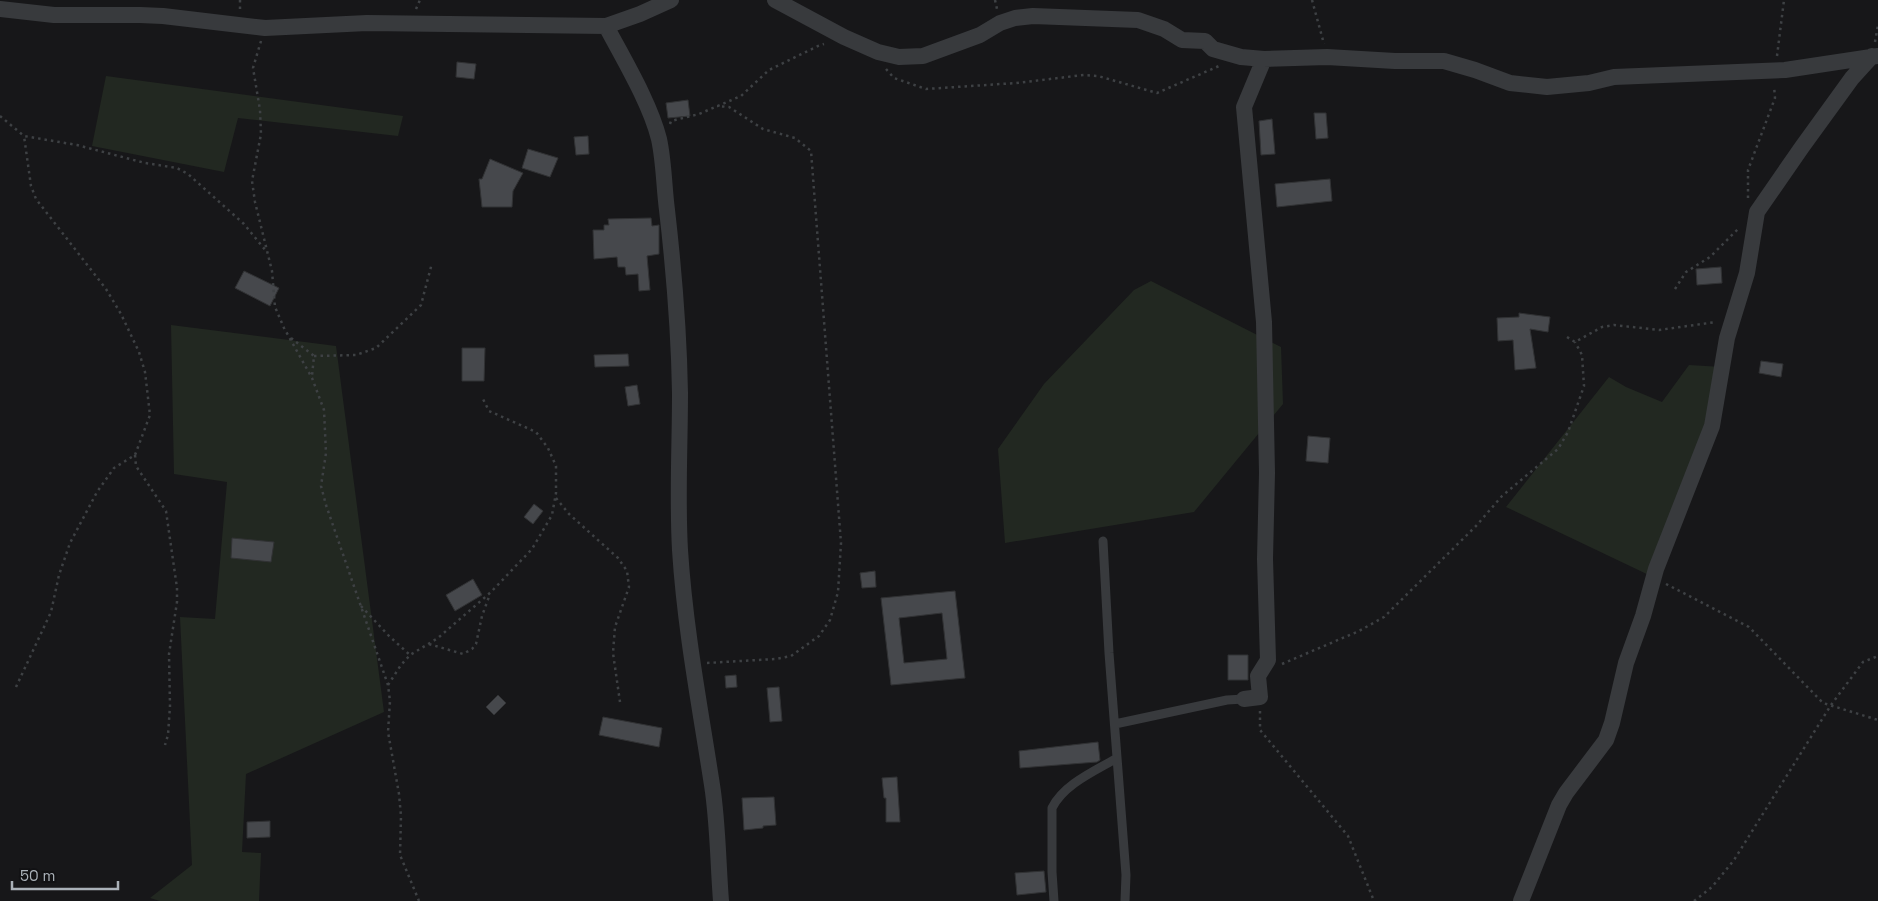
<svg xmlns="http://www.w3.org/2000/svg" width="1878" height="901" font-family="'Space Grotesk',sans-serif">
  <style>
    .green { fill: #222821 }
    .building { fill: #46484c; stroke: #313234; fill-rule: evenodd }
    .lines { fill: none; stroke-linecap: round; stroke-linejoin: round }
    .path { stroke: #3e4144; stroke-width: 2.5; stroke-dasharray: 2.5 4; stroke-linecap: butt }
    .lane { stroke: #383a3d; stroke-width: 9 }
    .street { stroke: #383a3d; stroke-width: 16 }
  </style>
  <rect width="100%" height="100%" fill="#171719"/>
  <path class="green" d="M106,76L403,116L398,136L238,118L224,172L92,146Z
    M1151,281L1281,347L1283,404L1194,512L1005,543L998,449L1044,384L1134,290Z
    M171,325L336,346L384,712L246,774L242,852L261,853L259,901H160L150,898L192,865L180,617L215,619L227,482L174,474Z
    M1689,365L1722,367L1712,426L1653,577L1506,507L1609,377L1626,387L1662,402Z"/>
  <path class="building" d="M457,62L476,64L474,79L456,77Z
    M688,100L690,116L668,118L666,103Z
    M1314,113H1326L1328,138L1316,139Z
    M1272,119L1275,154L1261,155L1259,121Z
    M588,136L589,154L576,155L574,137Z
    M528,149L558,158L550,177L522,168Z
    M490,159L523,173L513,191L512,207H482L479,179H482Z
    M1330,179L1332,201L1277,207L1275,184Z
    M651,218L652,226L659,225V254L647,256L650,290L639,291L638,274L626,275L625,267H618L617,257L594,259L593,230H604V225H609L608,219Z
    M1721,267L1722,283L1697,285L1696,269Z
    M244,271L279,288L270,306L235,288Z
    M1519,313L1550,317L1548,332L1530,329L1536,368L1515,370L1513,340L1498,341L1497,318L1519,317Z
    M462,348H485L484,381H462Z
    M628,354L629,366L595,367L594,355Z
    M1761,361L1783,364L1781,377L1759,373Z
    M637,385L640,404L628,406L625,387Z
    M1308,436L1330,438L1328,463L1306,461Z
    M534,504L543,511L533,524L524,517Z
    M232,538L274,542L271,562L231,558Z
    M875,571L876,587L862,588L860,573Z
    M473,579L482,595L455,611L446,595Z
    M955,591L965,678L891,685L881,598ZM942,613L947,659L904,663L899,618Z
    M1228,655H1248V680H1228Z
    M736,675L737,687L726,688L725,676Z
    M779,687L782,721L770,722L767,688Z
    M498,695L506,703L494,715L486,707Z
    M603,717L662,728L659,747L599,735Z
    M1098,742L1100,760L1097,762L1020,768L1019,751Z
    M897,777L900,822H886V798H884L882,778Z
    M774,797L776,825L763,826V828L744,830L742,798Z
    M270,821V837L247,838V822Z
    M1044,871L1046,892L1017,895L1015,873Z"/>
  <g class="lines">
    <path class="path" d="M240,0V11
      M995,0L997,9
      M1312,0L1324,44
      M416,9L420,0
      M261,41L253,68L260,110L261,134L252,181L255,202L272,271L275,307L284,328L312,378L324,410L326,453L321,486L326,505L388,685L390,701L388,732L399,794L401,816L400,855L419,901
      M1875,42L1878,25
      M1777,56L1784,0
      M886,69L894,78L926,89L1016,83L1084,75L1098,76L1157,93L1219,66
      M0,116L24,136L77,145L145,163L177,168L188,174L244,224L266,251
      M670,124L671,121L699,114L741,96L769,70L818,46L824,44
      M1748,198V170L1775,98L1774,86
      M1675,289L1686,272L1710,257L1739,228
      M1567,337L1575,342L1602,327L1614,325L1659,330L1716,322
      M291,338L314,356L312,376
      M314,356L356,355L376,348L421,305L432,263
      M135,455L136,466L166,511L177,588V602L169,654L170,706L168,735L165,745
      M556,498L569,514L618,558L627,571L629,587L615,627L613,653L620,702
      M1666,584L1749,627L1823,703L1878,720
      M361,606L389,636L410,655
      M429,644L463,654L472,649L476,644L482,616L490,594
      M707,663L776,659L791,656L819,636L830,620L838,592L841,543L811,151L795,138L763,129L729,107L717,106
      M1282,664L1359,631L1384,617L1476,526L1502,496L1558,449L1568,432L1584,386L1582,355L1575,342
      M388,685L401,665L410,655L438,638L491,592L532,549L552,515L556,493V466L548,448L536,432L489,411L483,399
      M16,687L51,612L59,575L70,543L97,492L114,468L135,455L150,415L145,372L139,352L121,314L106,289L36,199L31,186L24,136
      M1260,711V730L1348,836L1374,901
      M1694,901L1712,887L1734,860L1831,705L1863,662L1878,656"/>
    <path class="lane" d="M1103,541L1109,653L1126,875L1125,901
      M1115,724L1227,700L1244,699
      M1054,901L1052,872V808C1064,784 1095,771 1117,758"/>
    <path class="street" d="M775,0L844,37L878,52L899,57L923,56L980,35L1000,23L1015,18L1033,16L1138,20L1164,29L1182,40L1205,41L1213,49L1241,57L1264,59L1327,57L1395,61H1444L1475,70L1510,83L1547,87L1589,83L1614,77L1785,70L1878,56
      M0,9L54,15H140L163,16L265,28L367,23L606,26L640,14L671,0
      M606,26C624,60 650,103 659,139C664,162 664,187 667,210C674,271 679,332 680,393C680,446 677,498 680,550C685,629 700,707 712,785C718,823 718,863 721,901
      M1244,699L1260,697L1258,676L1268,660L1265,559L1267,473L1264,322L1244,107L1264,59
      M1521,901L1559,805L1566,793L1606,740L1612,723L1626,663L1643,616L1656,569L1712,426L1727,338L1747,273L1757,212L1802,147L1852,78L1872,56"/>
  </g>
  <path d="M12 881v8h106v-8" fill="none" stroke="#aab1b8" stroke-width="2.5"/>
  <text x="20" y="881" font-size="15" fill="#aab1b8" stroke="#121214" stroke-width="4" paint-order="stroke">50 m</text>
</svg>
